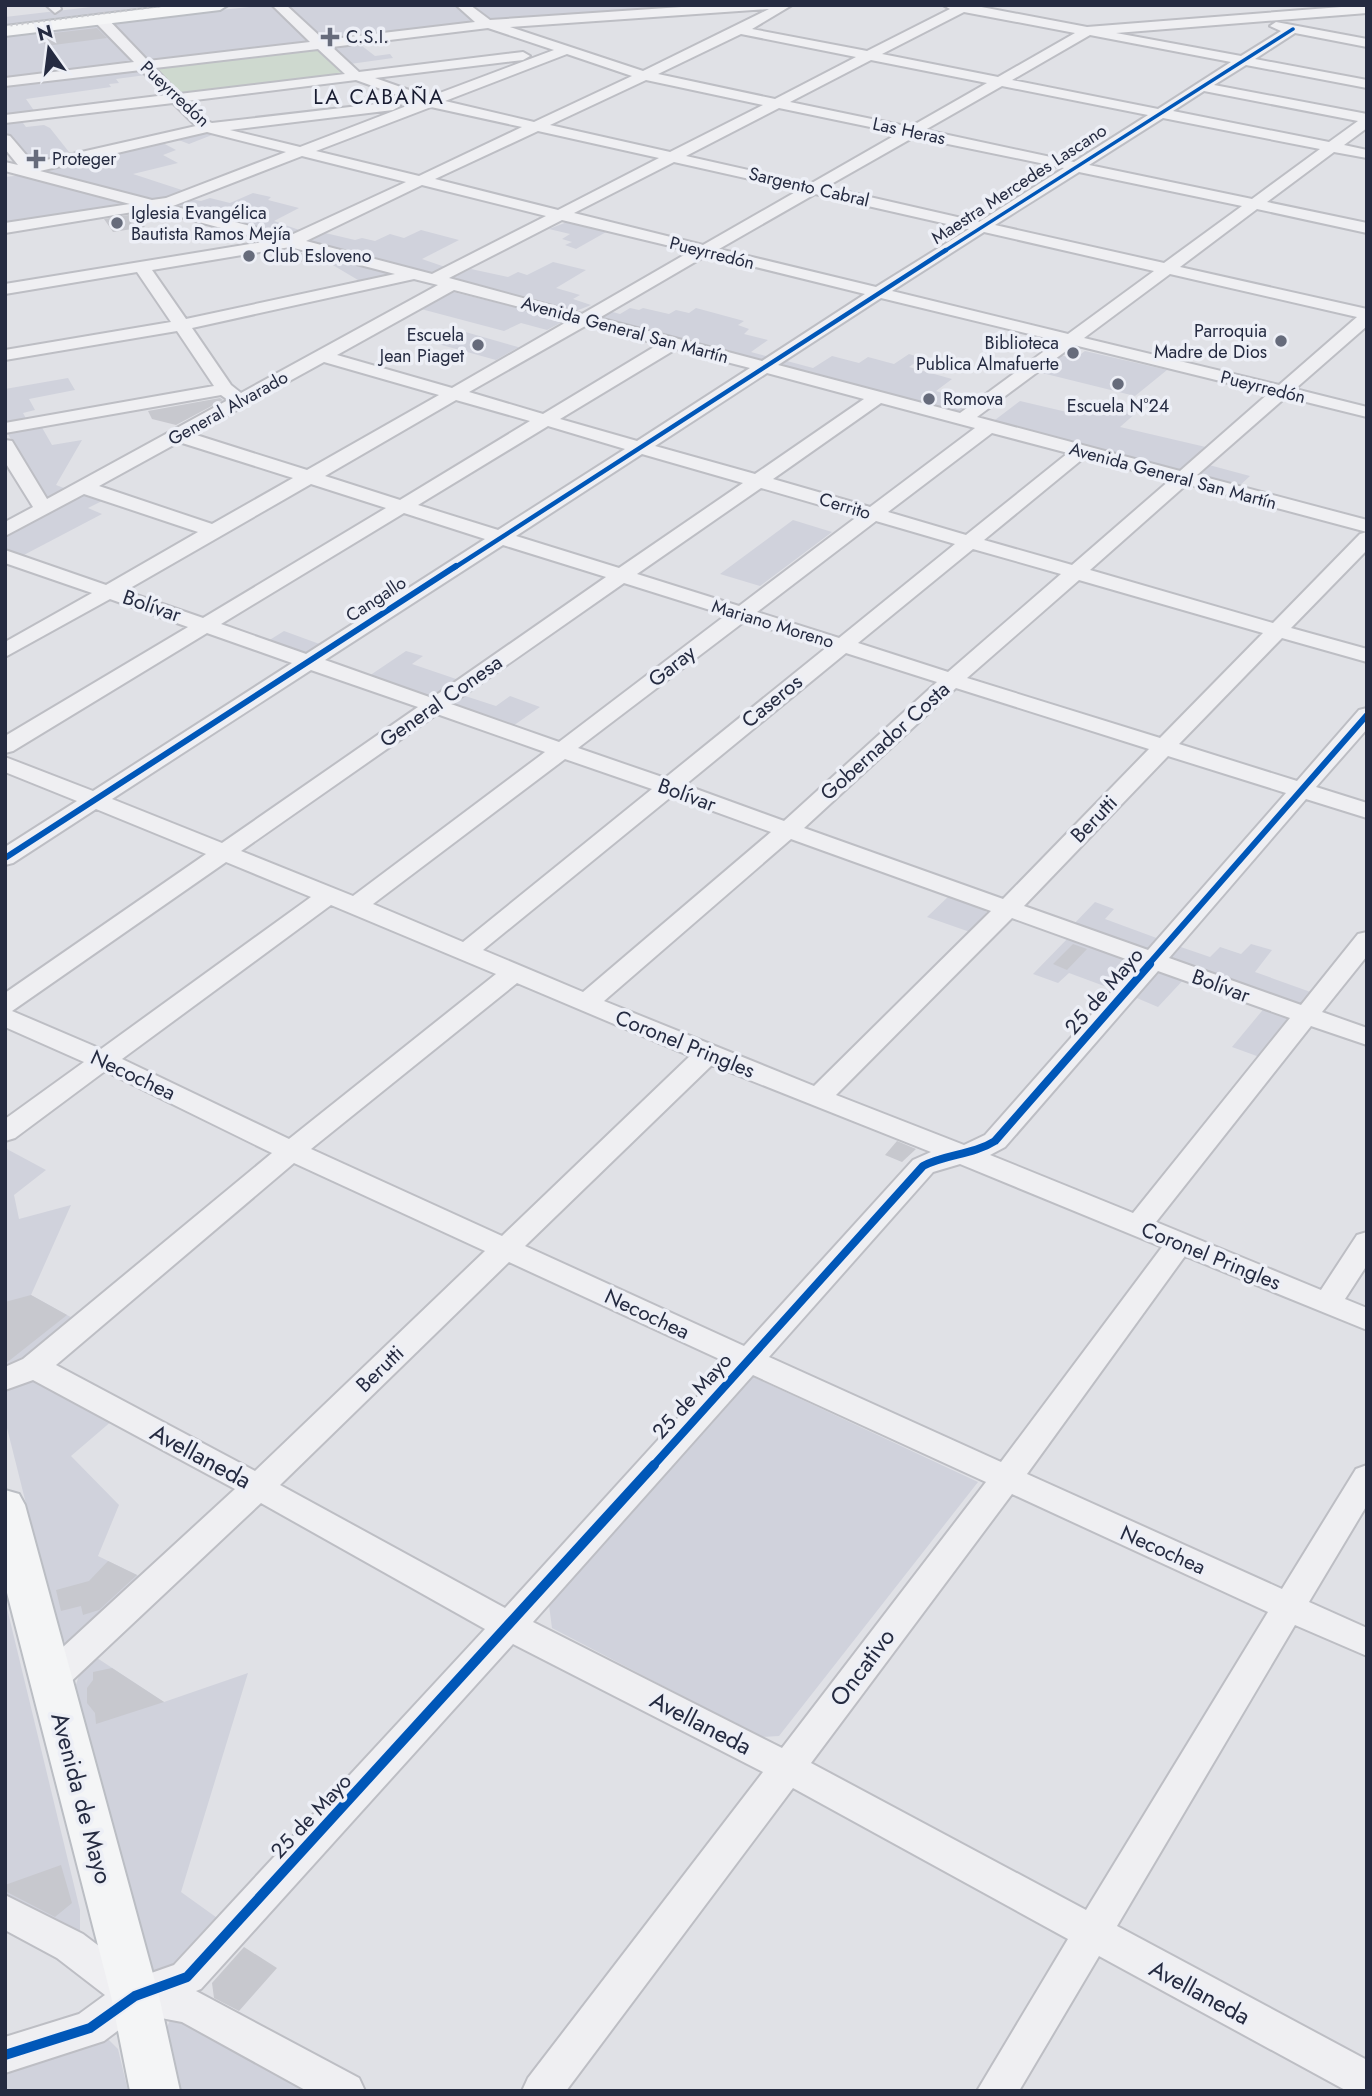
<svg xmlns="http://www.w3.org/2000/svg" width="1372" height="2096" font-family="Jost,sans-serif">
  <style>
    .built { fill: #d0d2dc }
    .green { fill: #ced9cf }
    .building { fill: #c7c8ce }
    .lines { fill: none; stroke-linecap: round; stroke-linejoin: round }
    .minor-casing { stroke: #bdbec4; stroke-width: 4 }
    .major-casing { stroke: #bbbec4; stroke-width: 4 }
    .minor { fill: #efeff2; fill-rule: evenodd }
    .major { fill: #f4f5f6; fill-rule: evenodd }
    .rail { stroke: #c8c9ce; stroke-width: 2.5; stroke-dasharray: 2 3.5; stroke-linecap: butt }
    .cycleway-far4-casing { stroke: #edeff6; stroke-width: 6 }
    .cycleway-far3-casing { stroke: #edeff6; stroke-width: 7 }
    .cycleway-far2-casing { stroke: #edeff6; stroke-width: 10 }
    .cycleway-far1-casing { stroke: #edeff6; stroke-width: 12 }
    .cycleway-casing { stroke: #edeff6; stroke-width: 14 }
    .cycleway-far4 { stroke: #0057b8; stroke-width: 3.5 }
    .cycleway-far3 { stroke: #0057b8; stroke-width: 4.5 }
    .cycleway-far2 { stroke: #0057b8; stroke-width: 6 }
    .cycleway-far1 { stroke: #0057b8; stroke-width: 8 }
    .cycleway { stroke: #0057b8; stroke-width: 10 }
    .poi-dot { fill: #666b7b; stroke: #edeff6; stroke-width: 2.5 }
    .labels { text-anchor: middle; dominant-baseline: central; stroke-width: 7; stroke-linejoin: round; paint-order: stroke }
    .far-poi-label { font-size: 18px; fill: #252b41; stroke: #edeff6; text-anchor: start }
    .far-street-label { font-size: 18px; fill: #252b41; stroke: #edeff6 }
    .far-quarter-label { font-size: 21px; letter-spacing: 2px; fill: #181c31; stroke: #edeff6 }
    .street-label { font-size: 21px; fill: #252b41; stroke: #edeff6 }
    .near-street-label { font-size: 24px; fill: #252b41; stroke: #edeff6 }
  </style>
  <rect width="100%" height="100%" fill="#e0e1e6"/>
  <path class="built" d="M108,5H182L5,27V17Z
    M268,5L569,6L729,5L493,22L149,62L112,22Z
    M97,24L134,62L5,78V36Z
    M357,42L375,56L390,54L393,58L350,64L330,46Z
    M141,69L146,75L116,79L119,83L109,84L111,87L26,99L35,112L5,115V85Z
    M20,119L26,127L44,125L50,128L69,152L49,158L54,162L32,163L5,131V121Z
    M199,131L217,133L189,144L176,139L163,143L176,150L163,155L178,163L133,174L185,191L159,200L45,172Z
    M23,175L131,203L5,225V177Z
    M253,193L271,197L268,200L299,208L274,221L302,231L285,236L177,205L191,199L201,201L210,198L230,203Z
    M567,222L608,231L576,249L565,245L572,242L562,239L570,234L549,229Z
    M421,230L459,240L422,259L448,268L428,275L298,241L321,232L355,240L362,238L375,241L390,234L404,238Z
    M331,256L399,273L363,283L321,258Z
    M553,262L586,270L556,288L580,295L573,299L591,305L576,311L452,278L471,269L508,277L518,272L527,275Z
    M453,292L562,319V322L547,330L521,323L504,331L421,309Z
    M630,308L639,310L643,308L669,314L676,310L689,313L696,308L744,321L738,325L749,329L744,334L768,340L751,352L770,357L759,360L600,319L609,311L620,314Z
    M462,331L518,347H519L496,360L438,344Z
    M1085,351L1167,370L1135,396L1038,372L1061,355L1074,359Z
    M909,354L922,358L909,367L952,379L936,391L945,394L943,397L970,403L959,411H952L781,365L787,361L813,368L832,356L859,363L868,357L894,364Z
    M68,378L75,390L29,399L35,410L23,413L28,422L5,425V389Z
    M1020,401L1071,413L1080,406L1108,416L1120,408L1137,412L1120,427L1210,448L1179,470L991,423Z
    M40,424L52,445L82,440L56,485L69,490L52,498H44L8,434Z
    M1209,465L1250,476L1236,489L1197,478Z
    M86,493L106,499L88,508L102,514L20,557L5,552V534L75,495Z
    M793,520L832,532L760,586L720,574Z
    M284,631L325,646L303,654L268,641Z
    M406,651L423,656L412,664L462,681L433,698H427L366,678Z
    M459,694L496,706L510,696L540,707L510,728L452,708L449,702Z
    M951,894L980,905L987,913V916L970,932L927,917Z
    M1095,902L1114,909L1105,919L1162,940L1149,950L1071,927Z
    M1070,936L1137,962L1138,966L1115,990L1069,973L1058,983L1033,974Z
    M1251,944L1272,950L1255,972L1319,995L1307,1005L1294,1006L1166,958L1175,945L1210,957L1220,947L1241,954Z
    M1157,970L1186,977L1158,1007L1132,996Z
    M1266,1006L1293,1019L1265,1059L1232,1047Z
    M5,1148L46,1170L14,1195L19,1219L71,1205L31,1295L76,1320L18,1365L5,1369Z
    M749,1375L978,1482L779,1736L761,1737L552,1628L549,1605Z
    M31,1379L37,1380L113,1420L71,1456L119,1505L98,1556L137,1575L142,1581L69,1644L60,1639L5,1420V1392Z
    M5,1600L80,1910V1930L65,1935L5,1907Z
    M94,1656L164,1702L248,1673L181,1892L227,1925L184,1970L158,1973L148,1965L74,1691L80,1672Z
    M181,2014L324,2091H181L165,2032L171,2018Z
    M107,2038L118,2049L128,2091H5V2068Z"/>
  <path class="green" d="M318,49L345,73L185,95L178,94L153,68Z"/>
  <path class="building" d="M97,28L107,38L46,46L37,35Z
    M135,214L145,227L113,232L104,219Z
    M290,250L321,258L284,265L269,253Z
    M220,398L223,400L176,425L152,419L148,411Z
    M1073,944L1087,949L1067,970L1053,964Z
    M897,1141L916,1149L902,1162L885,1155Z
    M31,1295L67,1315L5,1364V1302Z
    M108,1561L137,1575L99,1610L83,1615L81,1606L61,1611L56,1590L89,1581Z
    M112,1668L164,1702L96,1724L95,1713L87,1703V1688L93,1680V1672Z
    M61,1865L72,1903L55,1917L5,1891V1885Z
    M244,1947L277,1968L239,2011L214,1998L212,1983Z"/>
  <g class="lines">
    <g class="minor-casing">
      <path id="minor" d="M46,5H59L61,9L55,13Z
        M272,5H286L324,40L475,22L456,5H470L490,20L711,5H792L752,29L867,51L950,9L943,5H971L1087,27L1367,5V13L1116,33L1241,56L1281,31L1270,26L1276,22L1367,39V47L1295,33L1255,59L1367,80V88L1246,65L1214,85L1367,114V128L1344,145L1367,150V158L1334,152L1267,202L1367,223V233L1257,209L1180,267L1367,309V326L1295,389L1367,407V417L1286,397L1197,475L1367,520V532L1187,484L1090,570L1273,623L1360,534L1367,532V550L1291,628L1367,649V662L1282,638L1179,744L1297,781L1359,710L1367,708V729L1316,787L1367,803V818L1306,799L1169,958L1301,1005L1358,934L1367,932V956L1322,1012L1367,1028V1045L1311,1026L1156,1222L1321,1290L1357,1235L1367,1232V1265L1345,1299L1367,1308V1330L1185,1256L1027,1474L1282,1589L1356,1469L1367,1465V1505L1309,1602L1367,1628V1656L1295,1625L1117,1926L1367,2060V2091H1347L1099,1956L1019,2091H977L1068,1939L793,1788L566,2091H522L528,2078L763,1772L513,1644L201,1989L196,1991L359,2078L365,2091H307L182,2022L140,2014L104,2041L5,2073V2037L79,2014L105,1995L57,1958L5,1930V1895L83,1934L140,1977L174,1965L485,1629L261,1503L62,1690L50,1694L38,1690L33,1680L38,1670L235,1489L33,1380L5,1390V1367L23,1359L272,1153L105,1071L15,1138L5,1141V1119L84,1062L5,1027V993L206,854L96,809L13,863L5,865V847L77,801L5,772V757L93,791L292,663L207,633L13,751L5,753V736L188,627L110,599L5,657V642L92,593L5,563V550L106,585L198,532L84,494L5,536V522L33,507L5,462V440L12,441L47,499L228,400L221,395L5,433V423L214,386L177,331L5,360V350L171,322L137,272L5,294V284L269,241L151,209L5,233V223L130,204L5,171V162L18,165L5,149V135L10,136L33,163L196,126L173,103L5,123V115L166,95L141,70L5,86V78L134,62L95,22L94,19L100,15L105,16L148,61L310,42ZM769,9L643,71L510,27ZM964,12L1075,33L998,77L882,54ZM488,28L554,50L429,97L375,78L523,60L530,56L523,52L359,72L332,47ZM741,34L856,57L775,99L658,74ZM1090,35L1231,62L1158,109L1012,80ZM318,49L345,74L179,94L155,68ZM567,54L632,76L534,122L445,101ZM871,60L987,83L910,127L790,102ZM356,80L417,102L300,147L230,130L393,110L400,106L393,102L212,123L205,120L187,101ZM646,80L763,105L670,152L550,125ZM1002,86L1148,115L1074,162L925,130ZM1204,91L1358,121L1329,142L1173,111ZM431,107L522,127L419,176L316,151ZM779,108L899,133L810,184L686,156ZM1163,118L1320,149L1252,199L1089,165ZM538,131L659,158L558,210L435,179ZM207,132L286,152L166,198L152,200L40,171ZM914,137L1064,168L979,222L826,187ZM302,156L406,182L289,236L173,206ZM674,162L799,190L703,245L574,213ZM1079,172L1242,206L1164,263L995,225ZM422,185L546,216L432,274L306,241ZM815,194L969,229L876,287L719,249ZM562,220L691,251L582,314L449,278ZM984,232L1154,271L1068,334L892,291ZM290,247L395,274L186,319L152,270ZM707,255L865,294L762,361L599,318ZM1170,274L1357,317L1279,385L1084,338ZM414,279L438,285L241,393L231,385L192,328ZM454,290L570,320L452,388L337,355ZM881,298L1058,341L960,413L778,365ZM587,325L659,344L543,414L469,392ZM1074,345L1269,393L1180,471L977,417ZM676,349L750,368L637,441L560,419ZM324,362L439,395L307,470L193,434ZM767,373L864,399L755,474L655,446ZM456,400L530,421L400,500L325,476ZM881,403L975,428L870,507L773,479ZM548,426L625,449L498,530L418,505ZM992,433L1068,453L966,535L888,512ZM179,442L293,478L212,524L99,486ZM642,454L743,483L619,568L516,536ZM1085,457L1170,480L1072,565L984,540ZM311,484L386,508L203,618L125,591ZM761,488L858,516L739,606L637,574ZM404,513L485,539L306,654L221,624ZM876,521L955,544L839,638L757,612ZM503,545L606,577L432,698L325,660ZM973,549L1061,574L948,672L858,643ZM1079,580L1263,633L1160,738L967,678ZM624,583L726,615L559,742L451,704ZM745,621L827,647L665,778L578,748ZM846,653L937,682L784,821L685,785ZM311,670L418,707L222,843L112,799ZM956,688L1149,749L1003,899L804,828ZM437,714L545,752L353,896L241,851ZM1168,756L1286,793L1148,950L1024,906ZM565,759L652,789L463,942L373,904ZM672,796L771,832L583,992L483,950ZM791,839L991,911L814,1086L604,1001ZM226,862L311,897L101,1049L12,1011ZM331,905L496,974L289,1139L122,1059ZM1012,918L1137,963L985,1135L964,1145L836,1095ZM1158,971L1290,1018L1133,1213L990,1155L1005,1147ZM517,983L690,1056L502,1236L311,1149ZM712,1065L931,1152L913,1160L744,1346L525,1246ZM294,1163L485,1251L255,1471L56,1365ZM960,1164L1162,1247L1001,1462L769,1357L933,1172ZM509,1262L728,1363L505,1608L280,1485ZM753,1375L986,1482L782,1748L533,1622ZM1012,1494L1268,1612L1086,1910L811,1763Z"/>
    </g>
    <g class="major-casing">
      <path id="major" d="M178,5H228L220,10L5,36V26Z
        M5,1490L19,1494L25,1505L159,1996L180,2091H130L111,1996L5,1585Z"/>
    </g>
    <use href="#minor" class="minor"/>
    <use href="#major" class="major"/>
    <path class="rail" d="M5,26L168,5"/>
    <g class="cycleway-far4-casing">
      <path id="cycleway-far4" d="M943,252L1293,29"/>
    </g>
    <g class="cycleway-far3-casing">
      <path id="cycleway-far3" d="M454,568L946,250"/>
    </g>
    <g class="cycleway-far2-casing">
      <path id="cycleway-far2" d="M5,858L456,566
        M1148,965L1367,715"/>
    </g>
    <g class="cycleway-far1-casing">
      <path id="cycleway-far1" d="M653,1466L923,1166C946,1154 973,1155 995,1141L1150,964"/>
    </g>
    <g class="cycleway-casing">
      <path id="cycleway" d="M5,2055L90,2028L135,1996L187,1977L654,1465"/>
    </g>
    <use href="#cycleway-far4" class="cycleway-far4"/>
    <use href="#cycleway-far3" class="cycleway-far3"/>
    <use href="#cycleway-far2" class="cycleway-far2"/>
    <use href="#cycleway-far1" class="cycleway-far1"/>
    <use href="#cycleway" class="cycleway"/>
  </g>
  <g class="poi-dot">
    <path d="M326.5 26.5h7v7h7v7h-7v7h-7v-7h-7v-7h7z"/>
    <path d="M32.5 148.5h7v7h7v7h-7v7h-7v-7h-7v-7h7z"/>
    <circle cx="117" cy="223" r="7"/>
    <circle cx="249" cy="256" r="7"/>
    <circle cx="1281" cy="341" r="7"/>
    <circle cx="478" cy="345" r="7"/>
    <circle cx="1073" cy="353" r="7"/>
    <circle cx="1118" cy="384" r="7"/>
    <circle cx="929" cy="399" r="7"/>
  </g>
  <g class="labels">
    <g class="far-poi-label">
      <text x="346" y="37">C.S.I.</text>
      <text x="52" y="159">Proteger</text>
      <text x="131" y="213">Iglesia Evangélica<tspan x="131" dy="21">Bautista Ramos Mejía</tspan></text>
      <text x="263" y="256">Club Esloveno</text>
      <text x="1267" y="331" text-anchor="end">Parroquia<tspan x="1267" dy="21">Madre de Dios</tspan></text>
      <text x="464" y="335" text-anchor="end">Escuela<tspan x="464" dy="21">Jean Piaget</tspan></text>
      <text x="1059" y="343" text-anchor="end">Biblioteca<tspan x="1059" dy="21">Publica Almafuerte</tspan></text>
      <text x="943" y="399">Romova</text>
      <text x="1118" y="406" text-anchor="middle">Escuela N°24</text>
    </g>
    <g class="far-street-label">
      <text transform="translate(175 94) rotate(43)">Pueyrredón</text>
      <text transform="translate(909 131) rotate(12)">Las Heras</text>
      <text transform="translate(1019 184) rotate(-33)">Maestra Mercedes Lascano</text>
      <text transform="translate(809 187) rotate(13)">Sargento Cabral</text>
      <text transform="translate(712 253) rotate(14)">Pueyrredón</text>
      <text transform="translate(625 330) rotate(15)">Avenida General San Martín</text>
      <text transform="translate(1263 387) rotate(14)">Pueyrredón</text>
      <text transform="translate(228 408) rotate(-29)">General Alvarado</text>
      <text transform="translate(1173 476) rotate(15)">Avenida General San Martín</text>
      <text transform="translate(845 506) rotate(17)">Cerrito</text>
      <text transform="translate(376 599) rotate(-33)">Cangallo</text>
      <text transform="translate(773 624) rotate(17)">Mariano Moreno</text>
    </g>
    <g class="far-quarter-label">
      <text x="379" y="97">LA CABAÑA</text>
    </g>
    <g class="street-label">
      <text transform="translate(152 606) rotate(19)">Bolívar</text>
      <text transform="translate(672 666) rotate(-38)">Garay</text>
      <text transform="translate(441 701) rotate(-35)">General Conesa</text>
      <text transform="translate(772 701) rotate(-39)">Caseros</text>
      <text transform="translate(885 741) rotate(-42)">Gobernador Costa</text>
      <text transform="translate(687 795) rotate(20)">Bolívar</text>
      <text transform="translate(1094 819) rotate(-46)">Berutti</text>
      <text transform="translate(1221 986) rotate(20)">Bolívar</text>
      <text transform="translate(1104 991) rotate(-49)">25 de Mayo</text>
      <text transform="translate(685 1044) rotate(22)">Coronel Pringles</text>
      <text transform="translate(133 1075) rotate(25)">Necochea</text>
      <text transform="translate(1211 1256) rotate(22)">Coronel Pringles</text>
      <text transform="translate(647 1314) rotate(25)">Necochea</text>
      <text transform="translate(380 1369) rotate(-44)">Berutti</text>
      <text transform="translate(692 1396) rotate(-48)">25 de Mayo</text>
      <text transform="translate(1163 1550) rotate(24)">Necochea</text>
      <text transform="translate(311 1816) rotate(-47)">25 de Mayo</text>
    </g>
    <g class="near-street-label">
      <text transform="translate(201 1456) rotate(28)">Avellaneda</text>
      <text transform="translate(862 1667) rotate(-53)">Oncativo</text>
      <text transform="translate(701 1723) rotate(27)">Avellaneda</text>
      <text transform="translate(82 1798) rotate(75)">Avenida de Mayo</text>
      <text transform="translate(1200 1992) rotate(28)">Avellaneda</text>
    </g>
  </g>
  <rect width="1372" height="2096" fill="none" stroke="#252b41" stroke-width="14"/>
  <g transform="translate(49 49) rotate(346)" stroke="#edeff6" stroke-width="5" paint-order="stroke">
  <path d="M0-5L12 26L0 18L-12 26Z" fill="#252b41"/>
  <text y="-10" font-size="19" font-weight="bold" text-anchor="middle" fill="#252b41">N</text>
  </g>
</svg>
